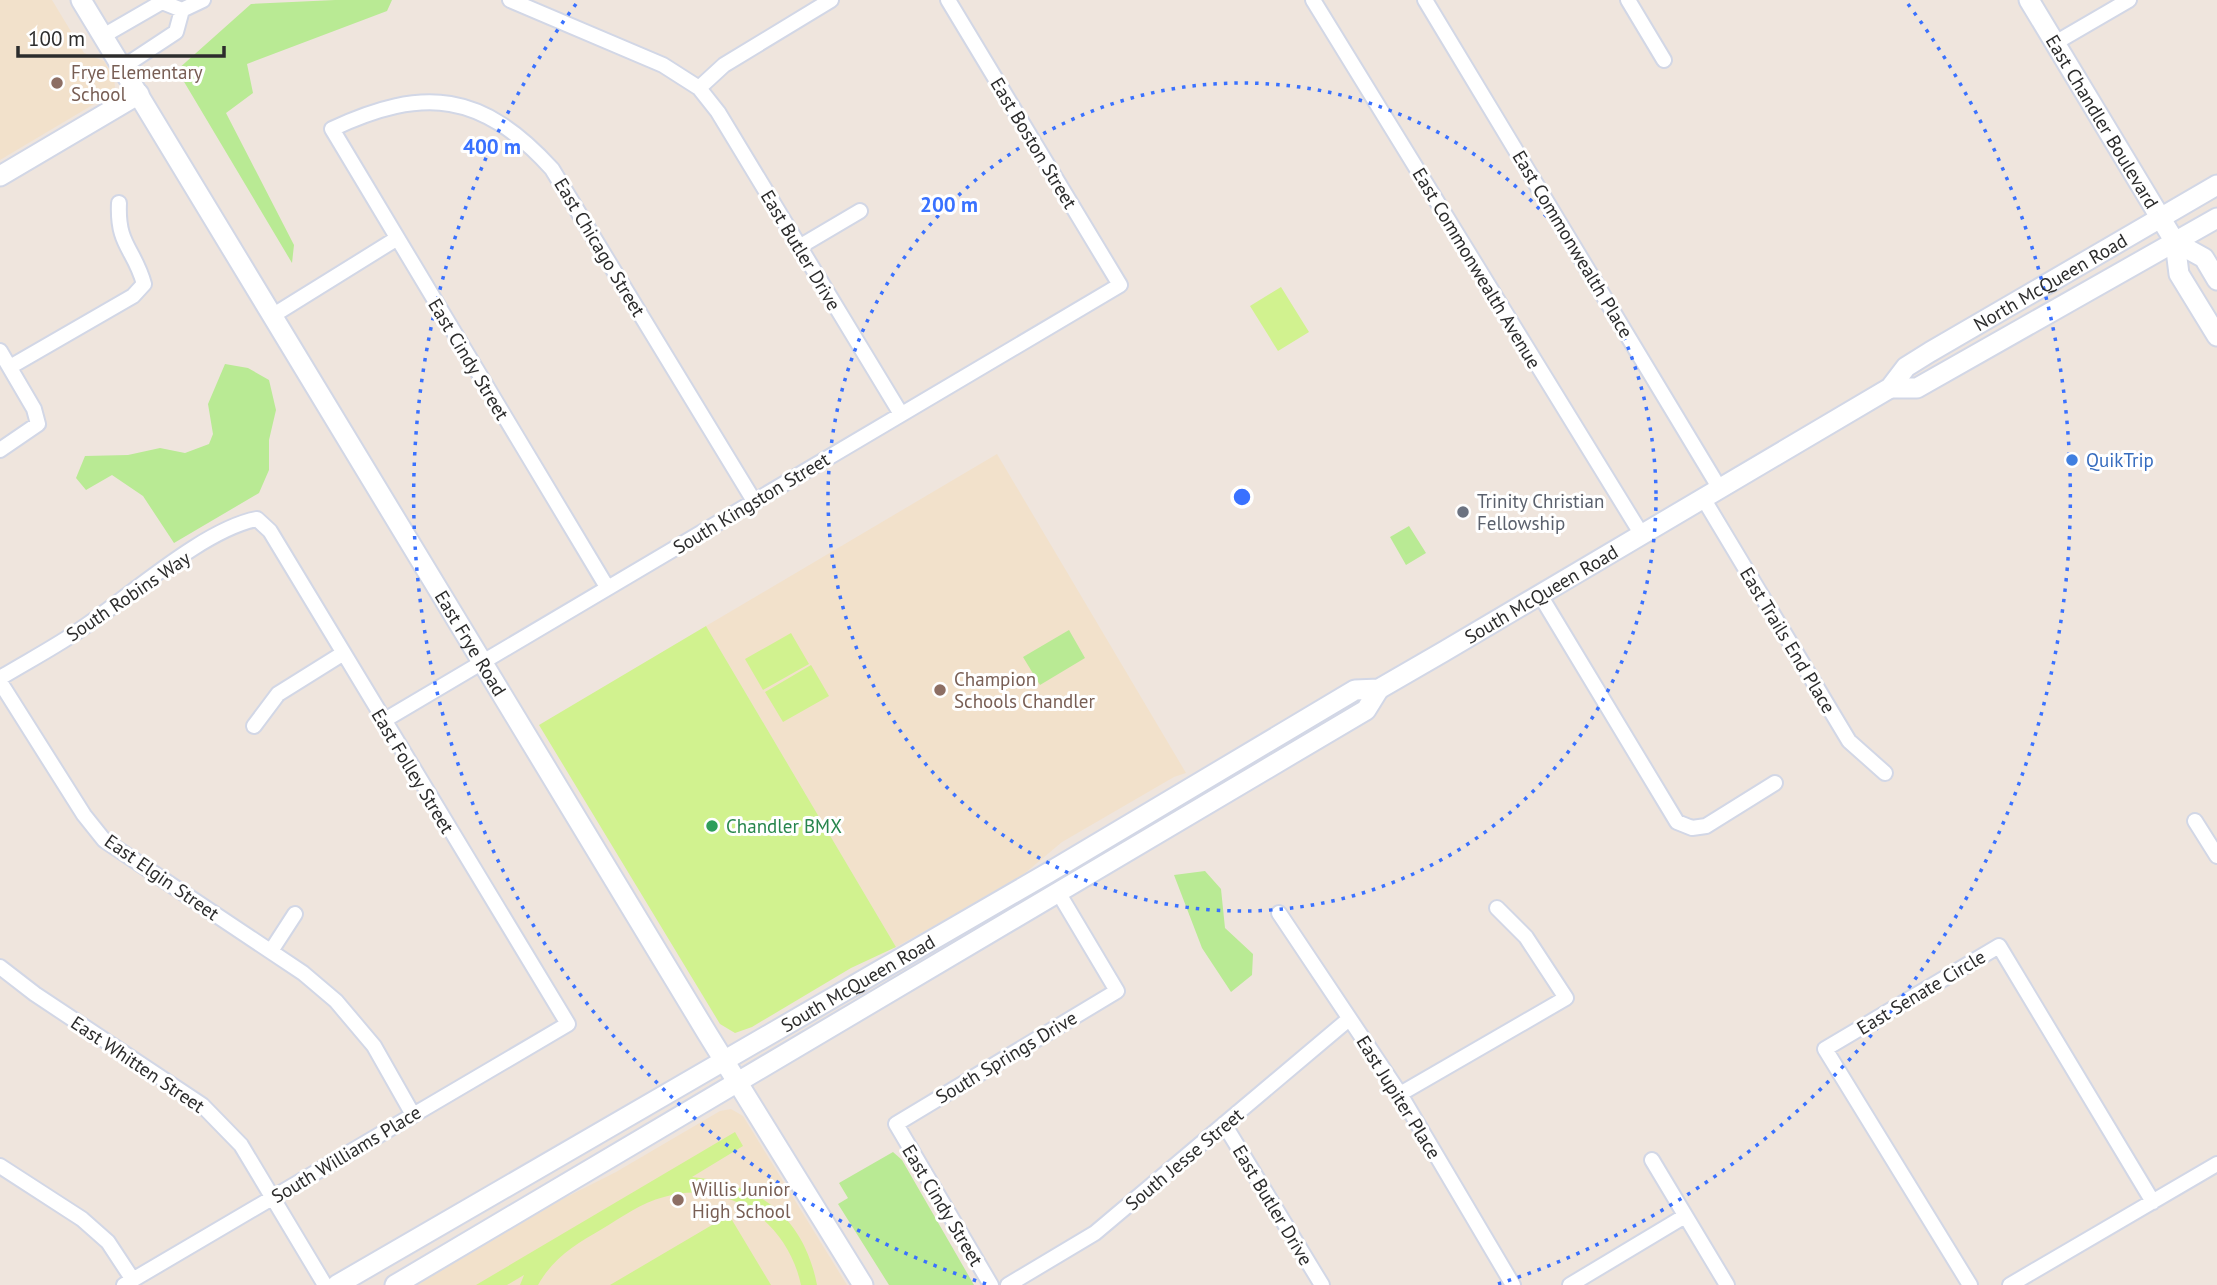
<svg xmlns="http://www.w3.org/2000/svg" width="2217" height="1285" font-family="'PT Sans',sans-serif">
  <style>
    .education { fill: #f2e1cb }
    .green { fill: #b9ea94 }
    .pitch { fill: #d1f28f }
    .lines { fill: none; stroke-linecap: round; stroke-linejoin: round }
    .street-casing { stroke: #d2d7e6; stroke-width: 18 }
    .secondary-casing { stroke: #d2d7e6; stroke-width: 23 }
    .street { stroke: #fff; stroke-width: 14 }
    .secondary { stroke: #fff; stroke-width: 19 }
    .ring { fill: none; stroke: #3971ff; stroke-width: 3.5; stroke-dasharray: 3.5 7 }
    .education-dot { fill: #8d6e63; stroke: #fff; stroke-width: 2.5 }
    .shop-dot { fill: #3f7fe0; stroke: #fff; stroke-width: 2.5 }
    .worship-dot { fill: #6b7280; stroke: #fff; stroke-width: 2.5 }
    .leisure-dot { fill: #2e9e5b; stroke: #fff; stroke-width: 2.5 }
    .labels { text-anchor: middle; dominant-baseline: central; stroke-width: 6; stroke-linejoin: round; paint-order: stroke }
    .education-label { font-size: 19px; fill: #785e54; stroke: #fff; text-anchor: start }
    .street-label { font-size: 19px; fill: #2c2c2c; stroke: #fff }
    .shop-label { font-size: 19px; fill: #366cbe; stroke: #fff; text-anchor: start }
    .worship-label { font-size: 19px; fill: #5b616d; stroke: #fff; text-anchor: start }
    .leisure-label { font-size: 19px; fill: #27864d; stroke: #fff; text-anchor: start }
    .centre { fill: #3971ff; stroke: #fff; stroke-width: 3.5 }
    .ring-label { font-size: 21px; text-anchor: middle; font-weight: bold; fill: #3971ff; stroke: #fff; stroke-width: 6; stroke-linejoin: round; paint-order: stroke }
  </style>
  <rect width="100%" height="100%" fill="#efe5dd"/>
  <path class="education" d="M0,0H52L84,53L104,61L114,78L115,87L111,94L0,160Z
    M997,454L1186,773L1174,777L1062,842L1018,879L896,947L706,626Z
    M731,1109L743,1116L847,1285H409L507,1227L616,1172L720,1111Z"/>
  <path class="green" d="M335,0H392L387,11L247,64L253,93L226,113L294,245L292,263L177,70L251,4Z
    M225,364L248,368L269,380L276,410L269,440V470L259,493L174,543L143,496L112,475L86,490L76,478L85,456L128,455L160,448L185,453L209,444L213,434L208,404Z
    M1409,526L1426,553L1406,565L1390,537Z
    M1069,630L1085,658L1040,685L1023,657Z
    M1205,871L1221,889L1225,928L1253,954L1252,975L1231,992L1202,948L1174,875Z
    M893,1152L902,1160L974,1285H889L838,1204L848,1198L839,1183Z"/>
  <path class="pitch" d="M1281,287L1309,332L1278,351L1250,306Z
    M706,626L896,947L851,968L752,1027L735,1033L720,1024L539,725Z
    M791,633L809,664L763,690L745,659Z
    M811,665L829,696L783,722L765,692Z
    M735,1132L743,1146L692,1177C758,1183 804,1217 817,1285H801C788,1223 728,1178 664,1197C641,1203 622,1217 602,1229C576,1244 553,1258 538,1285H520L524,1275L507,1285H476Z
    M729,1215L771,1285H610Z"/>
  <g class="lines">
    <g class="street-casing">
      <path id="street" d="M510,0L663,65L699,88L718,112L901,414
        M1313,0L1642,535
        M1425,0L1720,489
        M1628,0L1664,60
        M103,36L162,2L182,10L203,0
        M2055,43L2129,0
        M123,67L176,32L182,10
        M699,88L724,65L831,0
        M799,247L860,211
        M272,316L396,239
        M0,351L34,409L38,424L0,450
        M10,367L133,296L144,284C134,248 117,246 119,203
        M1703,498L1849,741L1885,773
        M607,587L332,129C424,86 482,92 552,169L754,501
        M1540,595L1677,822L1692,828L1706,826L1775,783
        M0,678C28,661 57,646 84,627C130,596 204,529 257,519L270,531L568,1024L124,1285
        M0,682L84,815L104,840L303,973L336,1001L374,1046L412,1113
        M383,721L1120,285L948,0
        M254,726L278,694L342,654
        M2195,821L2217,856
        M1279,913L1400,1094L1513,1285
        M271,951L295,914
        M0,967L35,994L202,1105L241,1145L325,1285
        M1400,1094L1566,998L1526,937L1497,908
        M1224,1124L1322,1285
        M1652,1160L1727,1285
        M0,1166L82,1219L108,1242L133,1280
        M991,1285L896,1124L1117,991L1058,892
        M1008,1285L1095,1233L1349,1019
        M1570,1285L1685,1216
        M1970,1285L1825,1049L1999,946L2153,1202
        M2010,1285L2217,1164"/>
    </g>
    <g class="secondary-casing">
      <g id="secondary">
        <path id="s1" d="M81,0L707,1033L863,1285"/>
        <path id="s2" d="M2029,0L2175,242L2179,274L2217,336"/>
        <path d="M0,176L139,94"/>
        <path d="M2175,242L2204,258L2217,280"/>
        <path d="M1890,388H1917L2217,218"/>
        <path id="s3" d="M337,1285L1048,873L1355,690L1379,689L1443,652L1890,388L1906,367L1930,352L2217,185"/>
        <path d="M395,1285L1366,710L1379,689"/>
      </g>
    </g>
    <use href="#street" class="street"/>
    <use href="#secondary" class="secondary"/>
  </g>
  <g class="ring">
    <circle cx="1242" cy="497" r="414"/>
    <path d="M986 1284A828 828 0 0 1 576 4M1908 4A828 828 0 0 1 1498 1284"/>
  </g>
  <g class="education-dot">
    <circle cx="57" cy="83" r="7"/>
    <circle cx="940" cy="690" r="7"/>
    <circle cx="678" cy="1200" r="7"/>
  </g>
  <circle class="shop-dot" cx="2072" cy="460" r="7"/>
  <circle class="worship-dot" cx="1463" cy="512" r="7"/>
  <circle class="leisure-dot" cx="712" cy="826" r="7"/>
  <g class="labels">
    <g class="education-label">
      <text x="71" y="72">Frye Elementary<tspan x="71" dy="22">School</tspan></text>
      <text x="954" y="679">Champion<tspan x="954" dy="22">Schools Chandler</tspan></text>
      <text x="692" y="1189">Willis Junior<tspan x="692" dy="22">High School</tspan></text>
    </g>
    <g class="street-label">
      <text stroke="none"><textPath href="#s2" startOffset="142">East Chandler Boulevard</textPath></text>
      <text transform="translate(1034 143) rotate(59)">East Boston Street</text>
      <text transform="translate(1573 244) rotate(59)">East Commonwealth Place</text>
      <text transform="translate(600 247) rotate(59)">East Chicago Street</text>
      <text transform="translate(801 250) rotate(59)">East Butler Drive</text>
      <text transform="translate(1477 268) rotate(59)">East Commonwealth Avenue</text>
      <text stroke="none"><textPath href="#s3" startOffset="1990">North McQueen Road</textPath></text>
      <text transform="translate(469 359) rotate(59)">East Cindy Street</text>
      <text transform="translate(751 503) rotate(-31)">South Kingston Street</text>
      <text stroke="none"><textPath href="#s3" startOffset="1391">South McQueen Road</textPath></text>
      <text transform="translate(128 596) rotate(-34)">South Robins Way</text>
      <text transform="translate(1788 640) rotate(59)">East Trails End Place</text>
      <text stroke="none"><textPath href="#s1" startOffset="752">East Frye Road</textPath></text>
      <text transform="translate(413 771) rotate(59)">East Folley Street</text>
      <text transform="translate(162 877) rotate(35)">East Elgin Street</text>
      <text stroke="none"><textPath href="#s3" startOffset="602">South McQueen Road</textPath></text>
      <text transform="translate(1921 992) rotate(-31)">East Senate Circle</text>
      <text transform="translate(1006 1057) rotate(-31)">South Springs Drive</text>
      <text transform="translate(138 1064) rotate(34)">East Whitten Street</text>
      <text transform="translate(1399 1097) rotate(58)">East Jupiter Place</text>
      <text transform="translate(346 1154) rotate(-31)">South Williams Place</text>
      <text transform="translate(1184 1159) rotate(-40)">South Jesse Street</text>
      <text transform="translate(943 1205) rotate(59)">East Cindy Street</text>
      <text transform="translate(1273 1205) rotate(59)">East Butler Drive</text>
    </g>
    <g class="shop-label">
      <text x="2086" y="460">QuikTrip</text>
    </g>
    <g class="worship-label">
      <text x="1477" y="501">Trinity Christian<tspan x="1477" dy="22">Fellowship</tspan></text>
    </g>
    <g class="leisure-label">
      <text x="726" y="826">Chandler BMX</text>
    </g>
  </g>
  <circle cx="1242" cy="497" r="10" class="centre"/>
  <g class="ring-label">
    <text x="492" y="154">400 m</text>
    <text x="949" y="212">200 m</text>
  </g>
  <path d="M18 46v10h206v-10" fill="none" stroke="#2c2c2c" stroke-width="3.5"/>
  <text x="28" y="46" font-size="21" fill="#2c2c2c" stroke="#ffffff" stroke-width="5" paint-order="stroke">100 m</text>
</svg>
